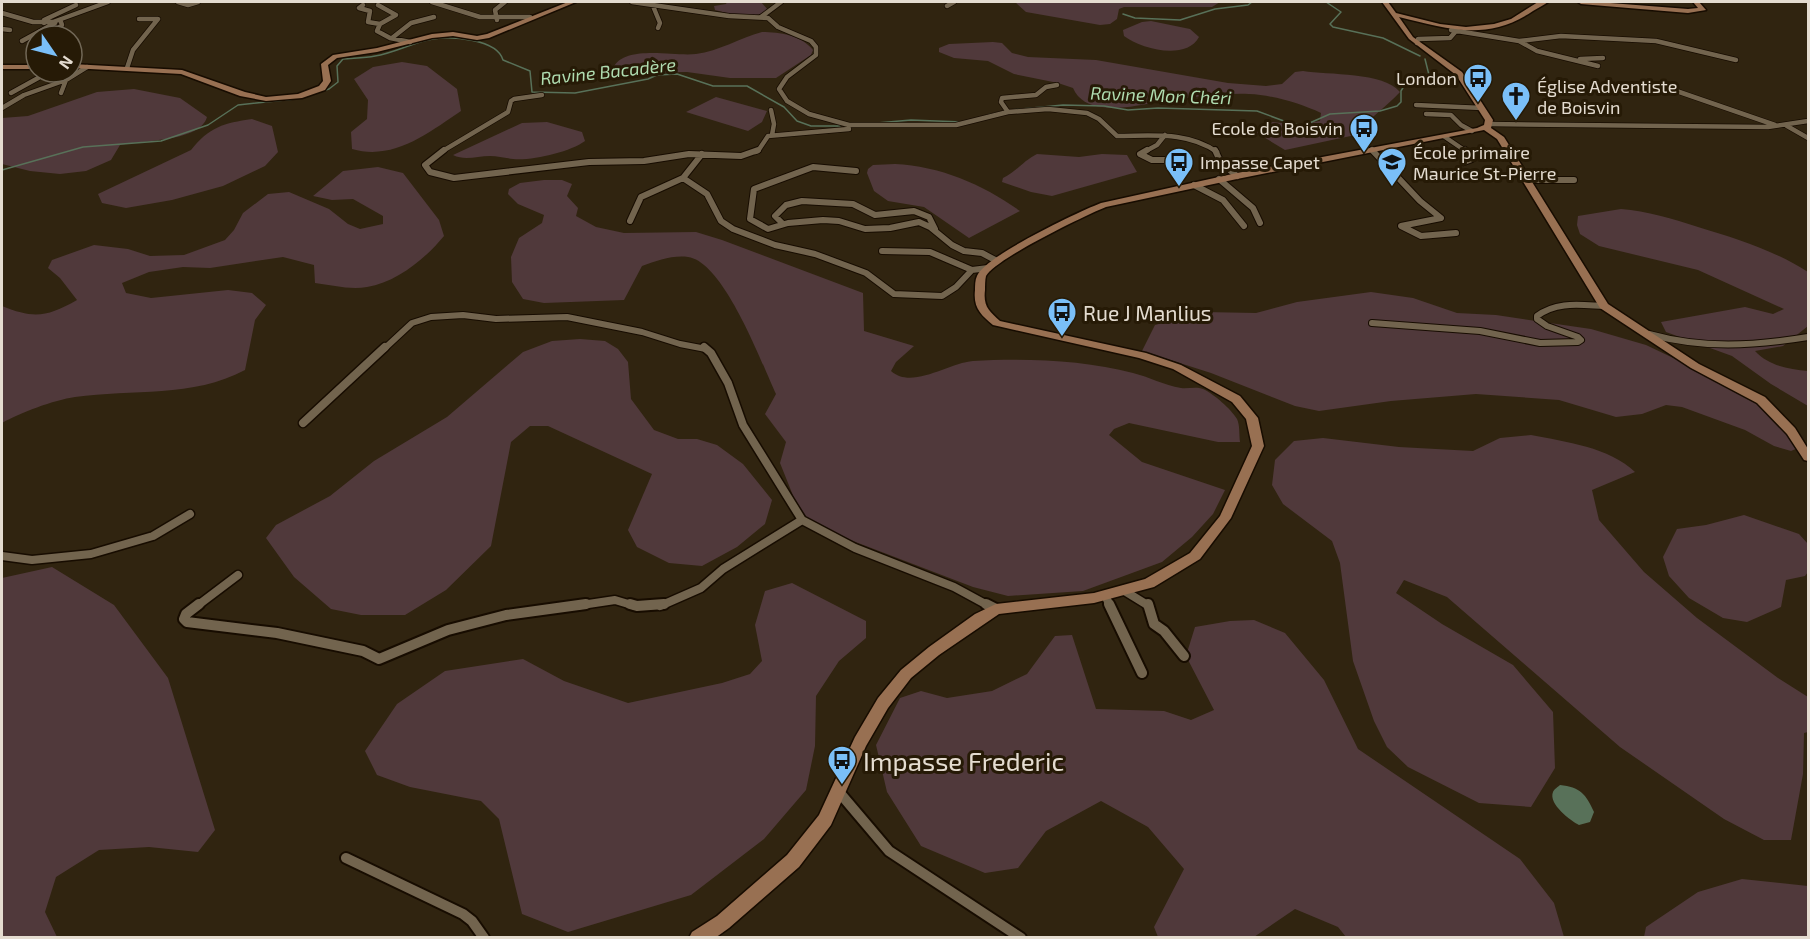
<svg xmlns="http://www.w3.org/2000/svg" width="1810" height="939" font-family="'Exo 2',sans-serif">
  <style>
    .green { fill: #50393b }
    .water { fill: #587159 }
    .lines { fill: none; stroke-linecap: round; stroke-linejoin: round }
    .stream { stroke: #587159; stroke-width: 1.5 }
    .street-far3-casing { stroke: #170c00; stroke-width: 6 }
    .street-far2-casing { stroke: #170c00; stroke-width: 8 }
    .street-far1-casing { stroke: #170c00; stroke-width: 11 }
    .street-casing { stroke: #170c00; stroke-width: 14 }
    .secondary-casing { stroke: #170c00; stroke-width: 3 }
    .street-far3 { stroke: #72644e; stroke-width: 4.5 }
    .street-far2 { stroke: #72644e; stroke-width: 6 }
    .street-far1 { stroke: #72644e; stroke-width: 8 }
    .street { stroke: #72644e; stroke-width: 10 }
    .secondary { fill: #987052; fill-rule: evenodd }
    .labels { text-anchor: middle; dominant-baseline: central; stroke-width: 6; stroke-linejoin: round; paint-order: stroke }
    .far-water-label { font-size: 18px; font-style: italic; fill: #afdcb0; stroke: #261a06 }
    .far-poi-label { font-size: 18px; fill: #e4dcd0; stroke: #261a06; text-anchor: start }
    .poi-label { font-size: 21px; fill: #e4dcd0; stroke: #261a06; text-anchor: start }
    .near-poi-label { font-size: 26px; fill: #e4dcd0; stroke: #261a06; text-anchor: start }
  </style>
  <rect width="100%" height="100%" fill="#302410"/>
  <path class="green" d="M727,2H761L769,11C751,19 733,15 715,10L714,6L726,4Z
    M1015,2H1220L1212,7H1124L1119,9L1117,19L1110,24L1100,25L1026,12Z
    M1151,21L1190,29L1199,37C1186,61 1141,49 1124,36L1123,30L1142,22Z
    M762,32C780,32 801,35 813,50L811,55L776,78H730L687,72L622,73L613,68C625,44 675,57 696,54C719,51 740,38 762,32Z
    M993,42L1002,43L1012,53L1028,57L1096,60L1228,83L1266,86L1282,84L1295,72L1303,71C1328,75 1384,72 1400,92C1387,107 1369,116 1360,134L1285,150L1257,133L1261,125L1273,122L1298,125L1320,121L1321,113C1300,103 1272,95 1249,94C1218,93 1188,98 1157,102C1140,105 1120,110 1102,107C1090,106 1078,100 1073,88L1058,83L1014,74L988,61L954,58L939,52V48L949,44Z
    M402,62L427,66L457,89L461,111C428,133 394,161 352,149L351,132L367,119L368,100L354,79L373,67Z
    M134,89L180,98L207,117C200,142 142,140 120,145L111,160L86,171L60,174L30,171L2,164V118L28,116L97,92Z
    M716,97L767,111L762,122L748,131L686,112Z
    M252,119L272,126L278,152L265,166L223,186L172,200L126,208L102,203L98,194L191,150C209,127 224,123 252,119Z
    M547,122L582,132L585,141C570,152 532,161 513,159C505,158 498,156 490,156C477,156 465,161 453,155L522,123Z
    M1037,154L1079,157L1102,154L1127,155L1137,172L1052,196L1031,192L1002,182L1003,178C1016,172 1023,161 1037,154Z
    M895,164C940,166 984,185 1020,211L969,238L924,207L888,201L874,191L867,173L868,169L873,165Z
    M378,167L403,173L439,220L444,236C425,259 397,282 367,287C350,290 332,285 315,283L314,265L283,257L210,268L183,267L149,272L122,283L126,293L151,298L228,290L252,293L266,305L255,320L245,370C193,398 132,389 75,397C54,400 19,413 2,423V306C34,319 47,317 77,300L60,278L48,268L52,260L94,245L128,249L150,256L184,255L225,240L234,230L243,213L268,194L289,192L329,209L348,224L360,229L383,224V216L353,199L332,200L313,196L343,171Z
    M544,180H562L572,184L567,196L578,208L576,216L596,227L624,233L696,232L722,240L863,293L864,331L914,346L896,362L891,371C912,390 948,363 973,361C1024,358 1084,360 1133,373C1149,377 1164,385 1181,388C1188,389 1196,386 1203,389C1214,394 1231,409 1237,419C1240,425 1239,435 1240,442H1218L1129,423L1114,429L1109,435L1142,462L1225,490L1213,514L1192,537L1162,562L1083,591L1008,596L973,587L819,528L800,513L780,463L786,442L765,414L776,394C761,362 724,262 688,257C672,255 657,261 642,266L624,300L544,303L523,299L512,282L511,257L519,238L542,223L544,215L518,204L508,194L509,189L520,183Z
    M1621,209C1647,211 1673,219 1698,227C1740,240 1771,249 1808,272V326L1783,346L1755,351C1769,366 1788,369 1808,371V406L1771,384L1732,356L1666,332L1661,322L1745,307L1773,314L1784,309L1698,270L1599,246L1580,234L1577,225L1578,216Z
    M1371,292L1413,298L1457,313L1496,315L1591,329L1646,345L1749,394L1779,423L1798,448L1791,451L1774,446L1745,430L1682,407L1666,405L1642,414L1616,417L1559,400L1476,394L1391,401L1319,411L1295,406L1211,373L1142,351L1155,325L1203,312L1256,313L1297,302Z
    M580,339L605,341L618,349L628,362L631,399L654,430L678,439H697L717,445L743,464L772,500L765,524L737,547L702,566L669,563L637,547L628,530L652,474L548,426H530L511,442L491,546L446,590L405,615H361L331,609L294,577L266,538L276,525L330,496L374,461L447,417L523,352L552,341Z
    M1531,435C1566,442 1609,447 1635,472L1592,490L1599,520L1644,572L1697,618L1778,678L1808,697V732L1804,733L1803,774L1791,840H1764L1724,819L1620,747L1447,597L1404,580L1396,593L1442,624L1513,665L1553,712L1555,768L1531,807L1479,803L1408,767L1387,747L1374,721L1353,661L1340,563L1332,541L1283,504L1272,485L1275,460L1294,441L1323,438L1399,447L1473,451L1500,438Z
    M1744,515L1799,534L1808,544V572L1805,576L1786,580L1781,607L1747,622L1723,618L1689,598L1669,576L1663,557L1677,529L1706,525Z
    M52,567L114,605L168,678L215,830L198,852L149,847L99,850L56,877L45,912L57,937H2V578Z
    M792,583L866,621V638L839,661L816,696L815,746L806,790L764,839L691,895L568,932L522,914L499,819L481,801L410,787L377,775L365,751L397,704L445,671L523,659L564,681L628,703L722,683L750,674L762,661L755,625L765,591Z
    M1254,620L1285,633L1324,680L1358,749L1520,859L1554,903L1564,937H1346L1338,927L1295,909L1254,937H1158L1154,927L1184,869L1148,827L1101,801L1046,831L1018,868L985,873L921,846L887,792L876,745L900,698L921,691L947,698L992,691L1027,674L1055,636L1072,635L1096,709L1164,711L1191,720L1214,710L1186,656L1195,627L1230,621Z
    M1742,879L1808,886V937H1644L1646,927L1698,892Z"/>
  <path class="water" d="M1560,785C1580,787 1586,794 1594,812L1590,822L1579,825C1571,821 1548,804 1553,792C1554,789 1558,787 1560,785Z"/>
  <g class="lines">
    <path class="stream" d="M1326,2L1341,12L1330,24L1333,27L1383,38L1420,56
      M1123,14L1135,18L1180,20L1215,9L1248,5L1252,2
      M987,115L1010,110L1063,105L1104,106L1128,110L1158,108L1257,111L1292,124L1305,125L1330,114L1380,111L1397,106L1401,102V91L1407,81L1429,75L1425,59
      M877,123L911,120L962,122
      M2,170L83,147L161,141L208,125L238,105L295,99L329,89L338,82L337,66L343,59C354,58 365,58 375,56C395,53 413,42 433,39C452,36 497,39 503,60L530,71L532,92L575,93L648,79L657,75L677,74L713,86H747L784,107L797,121L811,126H840"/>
    <g class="street-far3-casing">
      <path id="street-far3" d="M178,2L188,5L198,2
        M432,2L480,17H530
        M632,2L729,16L768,18L778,27L811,41L816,47V55L787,77L779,89L787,101L809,114L849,125H956L1008,112L1048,109L1087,113L1099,119L1117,136C1152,136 1187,131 1217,152
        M363,5L359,8L370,11L368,22L380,24
        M378,5L396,15L380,24L377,31L390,38L410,42
        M653,6L660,23L658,28
        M947,6L954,2
        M2,13L33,22H53L108,2
        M761,17L781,2
        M497,20L495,10L505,2
        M44,23V20L76,5
        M2,29L10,30
        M1451,30L1519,41L1537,51L1598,66
        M51,35L62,25L61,22
        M392,38L411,23L434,17
        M22,41L55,23
        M1519,41L1561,36L1656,41L1736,60
        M1417,43L1418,39L1450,38L1456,31
        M1580,59L1603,58
        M127,68L133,50L158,19H139
        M1662,86L1775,125
        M11,93L49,72
        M61,93L66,80L87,67
        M1416,105L1482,108
        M2,108L24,95L66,80
        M771,110L774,124L772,135
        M1008,112L1001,102L1002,98L1036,95L1046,87L1057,85
        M1426,114L1451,115L1461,125L1472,131
        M1489,124L1768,127L1808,121
        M1787,126L1808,138
        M1445,137L1467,152
        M1372,150L1374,152
        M441,152L508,112L511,101L514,99L542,95
        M755,152L758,151L768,136L849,129
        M1144,152L1157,145L1165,135"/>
    </g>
    <g class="street-far2-casing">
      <path id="street-far2" d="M444,150L425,165L430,172L454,178L589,162L644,161L689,154L741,156L758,150
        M1147,150L1140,154L1152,160H1165
        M1215,150L1221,163L1237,176
        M1372,150L1420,201L1441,218L1401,226L1421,236L1456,233
        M702,154L683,178L707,194L721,221L733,229L775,245L815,254L866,273L894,294L942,296L956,287L972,270L988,268
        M1464,162L1472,159L1465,150
        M856,171L813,167L754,189L750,219L768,229L788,223L823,220L839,221L865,229L890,228L919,222L930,227L952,245L964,251L982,253L997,261
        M1219,179L1253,208L1260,223
        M1527,180H1574
        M1194,185L1223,200L1244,226
        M630,221L641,197L683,178
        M783,224L775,216L786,205L802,201L853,204L875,215L914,211L929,217L935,229
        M882,251L930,252L972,270
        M1372,323L1480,331L1540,343L1578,342L1581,340L1578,337L1547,326L1537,319V316C1557,301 1580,305 1604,306
        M1649,334C1703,349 1753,346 1808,337
        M384,349L412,323L431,317L463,315L496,319L567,317L642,332L680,344L706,349"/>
    </g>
    <g class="street-far1-casing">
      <path id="street-far1" d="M704,347L711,353L728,383L743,425L802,520L855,548L954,587L989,606
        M303,423L385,347
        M2,556L32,560L91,554L153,536L190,514
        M1123,590L1149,606
        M1105,595L1110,606
        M197,606L238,575
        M575,606L615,600L635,606
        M660,606L701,588L723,569L802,520"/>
    </g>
    <g class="street-casing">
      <path id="street" d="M199,604L186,614L184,619L187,622L277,633L363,651L379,659L448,630L506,615L586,604
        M630,604L637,606L664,604
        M986,604L996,609
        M1109,604L1142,673
        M1148,604L1154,624L1164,631L1184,656
        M839,792L889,851L1021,938
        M346,858L463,914L472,921L484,938"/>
    </g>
    <g class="secondary-casing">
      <path id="secondary" d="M568,2H576L489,38L477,40L453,36L432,38L377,52L337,58L328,65L331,81L325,90L302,98L266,101L240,96L181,74L72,68V64L182,70L245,92L266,97L298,94L319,86L323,81L321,64L333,55L377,48L432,34L453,32L477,36L487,34Z
        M1382,2H1388L1396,13L1440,24L1466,27L1494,24L1511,19L1538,2H1548C1544,5 1538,8 1533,11C1487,42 1448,29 1399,17L1413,37L1462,72L1493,120L1491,128L1504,137L1608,304L1699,364L1765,397L1795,428L1808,449V461L1804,460L1787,434L1757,403L1691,368L1600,308L1497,139L1484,130L1237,179L1106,207C1086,215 995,259 986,276C985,280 985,286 985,290C983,306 989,311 1000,321L1146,353L1181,365L1240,396L1258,418L1264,446L1231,518L1200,559L1154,587L1094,603L999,614L939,655L911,678L888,708L866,746L831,825L799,867L729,928L715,938H689L692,932L717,916L787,855L819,815L855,737L878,698L901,670L929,647L975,614L996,604L1094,593L1145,579L1190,553L1220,516L1252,446L1246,419L1232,402L1173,369L1139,358L993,325C981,315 973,308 975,290C975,286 975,280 977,276C985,256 1078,212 1101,203L1237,173L1477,128L1484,125L1485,120L1456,75L1409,39Z
        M1578,2H1597L1688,9L1698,8L1693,2H1699L1706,10L1688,13L1581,4Z
        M2,65H36V69H2Z"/>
    </g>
    <use href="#street-far3" class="street-far3"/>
    <use href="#street-far2" class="street-far2"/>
    <use href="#street-far1" class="street-far1"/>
    <use href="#street" class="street"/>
    <use href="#secondary" class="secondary"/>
  </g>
  <defs>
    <g id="bus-pin" transform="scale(1.5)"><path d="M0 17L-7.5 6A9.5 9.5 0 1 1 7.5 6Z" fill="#7abff8" stroke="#261a06"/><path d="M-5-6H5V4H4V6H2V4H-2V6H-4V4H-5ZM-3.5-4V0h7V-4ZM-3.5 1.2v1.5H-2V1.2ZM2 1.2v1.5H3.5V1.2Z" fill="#111"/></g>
    <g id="church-pin" transform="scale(1.5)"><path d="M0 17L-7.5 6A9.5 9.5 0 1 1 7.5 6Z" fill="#7abff8" stroke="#261a06"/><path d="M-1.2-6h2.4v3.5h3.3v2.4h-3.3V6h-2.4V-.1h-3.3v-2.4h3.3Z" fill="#111"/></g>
    <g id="school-pin" transform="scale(1.5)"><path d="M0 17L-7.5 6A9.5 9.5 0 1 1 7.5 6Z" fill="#7abff8" stroke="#261a06"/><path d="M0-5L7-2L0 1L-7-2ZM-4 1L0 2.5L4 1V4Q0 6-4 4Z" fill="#111"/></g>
  </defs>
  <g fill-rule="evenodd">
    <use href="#bus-pin" x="1478" y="78"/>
    <use href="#church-pin" x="1516" y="96"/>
    <use href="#bus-pin" x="1364" y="128"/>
    <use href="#bus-pin" x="1179" y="162"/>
    <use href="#school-pin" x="1392" y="162"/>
    <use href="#bus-pin" x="1062" y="312"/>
    <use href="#bus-pin" x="842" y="760"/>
  </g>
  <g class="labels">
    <g class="far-water-label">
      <text transform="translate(608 71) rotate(-6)">Ravine Bacadère</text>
      <text transform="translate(1161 95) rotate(2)">Ravine Mon Chéri</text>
    </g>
    <g class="far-poi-label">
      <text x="1457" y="78" text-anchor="end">London</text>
      <text x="1537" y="86">Église Adventiste<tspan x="1537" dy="21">de Boisvin</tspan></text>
      <text x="1343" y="128" text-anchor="end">Ecole de Boisvin</text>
      <text x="1413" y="152">École primaire<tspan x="1413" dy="21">Maurice St-Pierre</tspan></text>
      <text x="1200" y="162">Impasse Capet</text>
    </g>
    <g class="poi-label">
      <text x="1083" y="312">Rue J Manlius</text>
    </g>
    <g class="near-poi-label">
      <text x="863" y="760">Impasse Frederic</text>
    </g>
  </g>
  <rect width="1810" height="939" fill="none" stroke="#e4dcd0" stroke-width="6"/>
  <g transform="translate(54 54) rotate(125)"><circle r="28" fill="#261a06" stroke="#726857" stroke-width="1.5"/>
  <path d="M0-4.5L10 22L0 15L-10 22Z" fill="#7abff8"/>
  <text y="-9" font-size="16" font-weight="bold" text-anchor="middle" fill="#e4dcd0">N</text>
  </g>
</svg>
